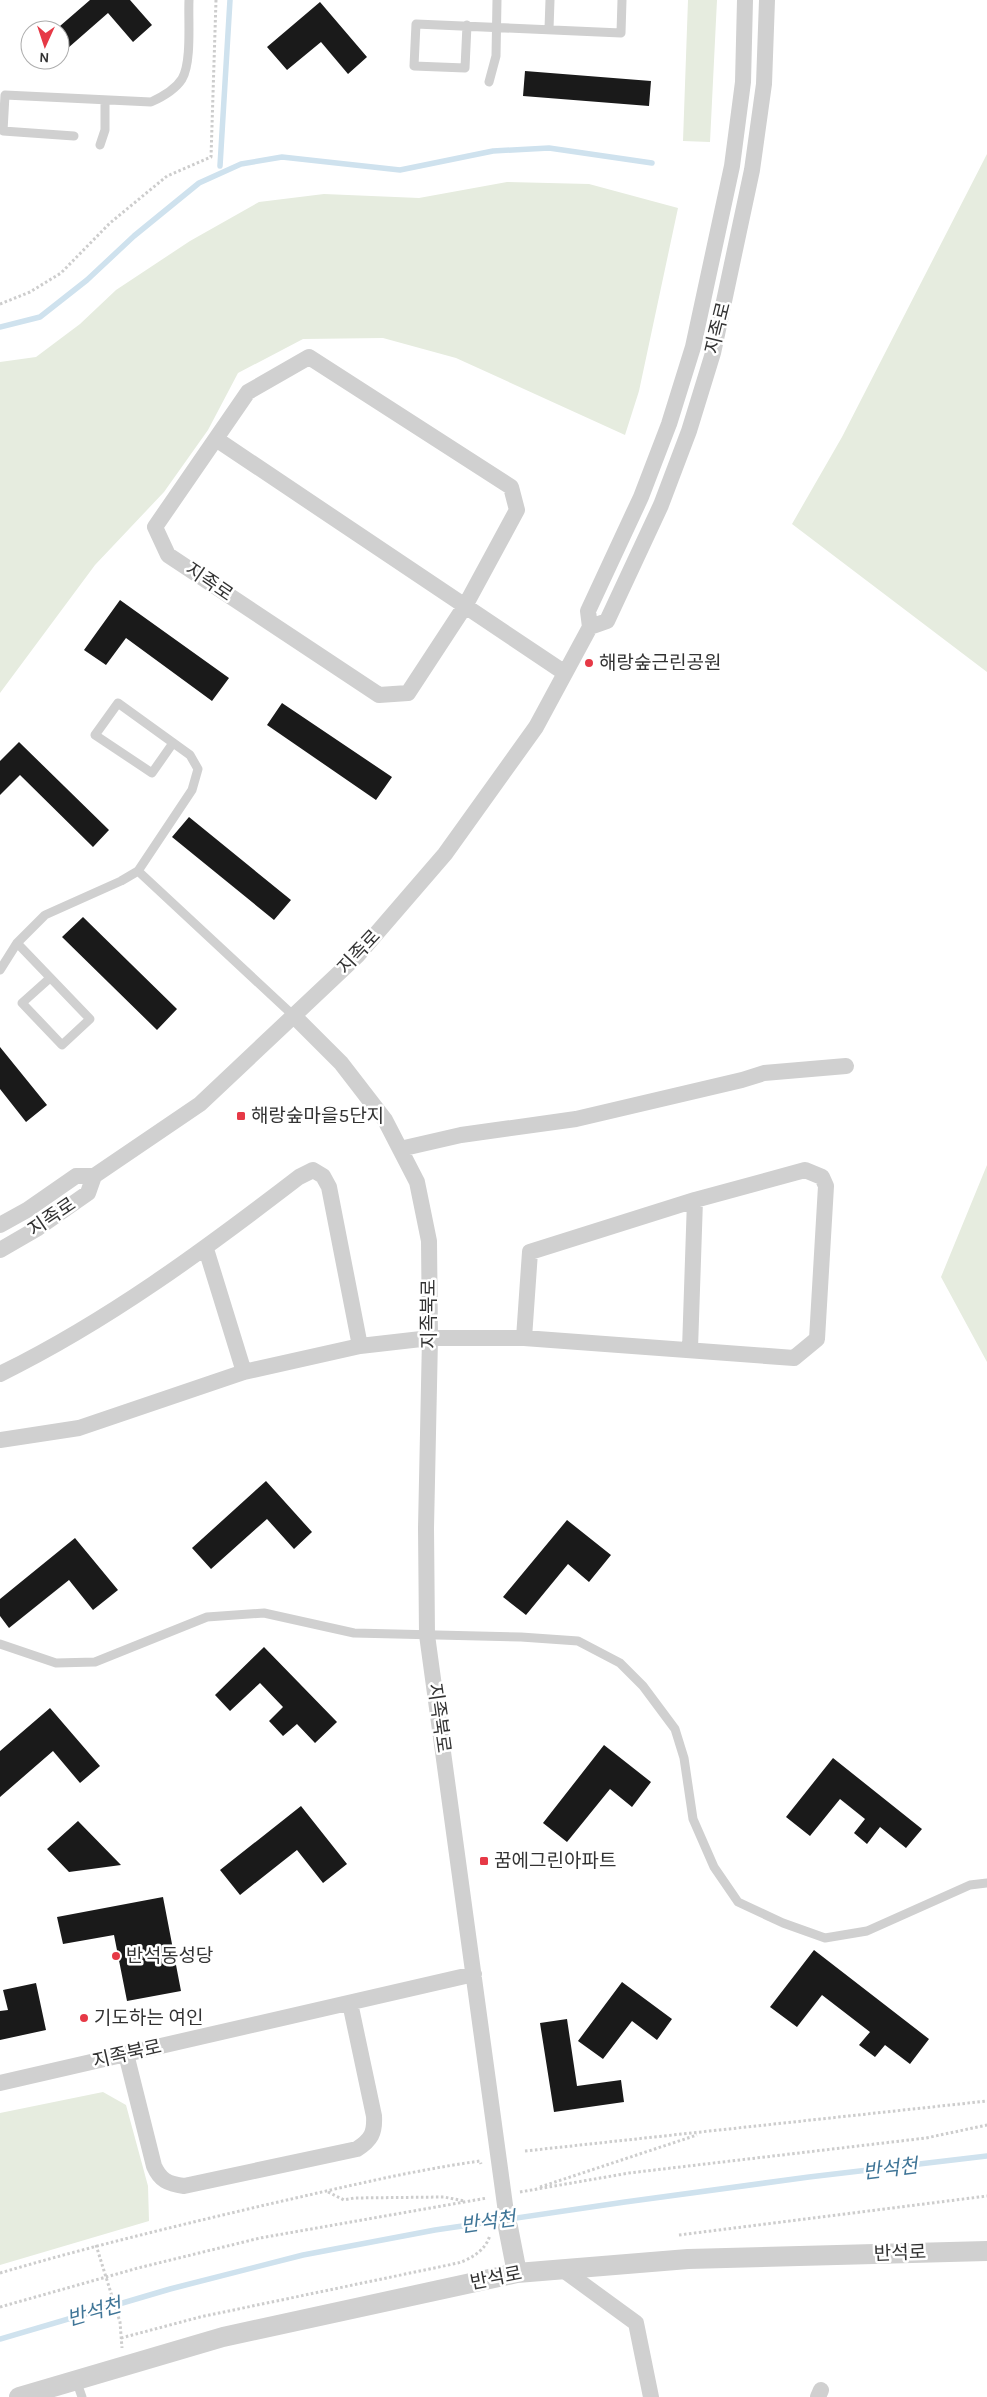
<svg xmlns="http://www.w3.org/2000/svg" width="987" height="2397" font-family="Karla,'Noto Sans KR',sans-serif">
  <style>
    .green { fill: #e6ecdf }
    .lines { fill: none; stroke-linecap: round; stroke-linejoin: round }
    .stream { stroke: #cfe2ee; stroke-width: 5.5 }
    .building { fill: #1a1a1a }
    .path { stroke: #cdcdcd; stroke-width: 3; stroke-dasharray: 2.5 2.5; stroke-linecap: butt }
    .service { stroke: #d0d0d0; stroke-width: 9 }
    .minor { stroke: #d0d0d0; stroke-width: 16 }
    .tertiary { stroke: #d0d0d0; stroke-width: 20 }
    .poi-dot { fill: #e63946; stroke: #fff; stroke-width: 2 }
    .labels { text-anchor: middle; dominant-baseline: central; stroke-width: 5; stroke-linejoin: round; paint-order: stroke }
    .street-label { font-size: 19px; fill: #333; stroke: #fff }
    .poi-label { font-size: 19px; fill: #333; stroke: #fff; text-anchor: start }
    .water-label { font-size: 20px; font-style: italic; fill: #3f7597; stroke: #fff }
  </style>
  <rect width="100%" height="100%" fill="#fff"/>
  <path class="green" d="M688,0H717L710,142L683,141Z
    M987,154V672L792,524L842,437Z
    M507,182L589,184L678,208L639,391L625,435L456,358L383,338L303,339L238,373L208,430L164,492L95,565L0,693V362L36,357L80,324L116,290L190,241L259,202L324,194L419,198Z
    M987,1165V1362L941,1277Z
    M103,2092L126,2105L148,2186L149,2221L0,2265V2113Z"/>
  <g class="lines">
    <path class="stream" d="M220,166L230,0
      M0,327L40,317L87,280L134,236L199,183L241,164L282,157L400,170L493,151L549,148L652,163
      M0,2339L170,2289L303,2255L435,2230L625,2202L809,2177L987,2156"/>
  </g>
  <path class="building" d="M90,0H130L152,25L133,42L108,13L60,55V26Z
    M320,2L367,57L348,74L321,42L287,70L267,47Z
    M525,71L651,81L649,106L523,96Z
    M120,600L229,678L212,701L126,638L106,665L84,650Z
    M282,703L392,777L376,800L267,725Z
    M19,742L109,830L93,847L20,775L0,795V761Z
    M189,817L291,900L274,920L172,837Z
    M83,917L177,1009L157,1030L62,937Z
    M0,1047L47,1105L26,1122L0,1089Z
    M266,1481L312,1532L294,1549L267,1519L211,1569L192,1548Z
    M567,1520L611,1555L589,1582L568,1564L526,1615L503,1597Z
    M75,1538L118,1590L93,1610L69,1580L9,1628L0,1616V1599Z
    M264,1647L337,1722L315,1743L297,1724L283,1736L269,1721L283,1707L260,1683L230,1711L215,1695Z
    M50,1708L100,1766L80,1783L53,1751L0,1797V1751Z
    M604,1745L651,1782L632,1807L610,1789L567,1842L543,1823Z
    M833,1758L922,1829L906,1848L880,1827L867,1844L854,1833L865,1819L840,1799L810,1836L786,1817Z
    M301,1806L347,1864L323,1883L297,1850L240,1895L220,1870Z
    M78,1821L121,1865L69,1872L47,1849Z
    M163,1897L181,1991L127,2001L114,1935L63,1944L57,1917Z
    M814,1950L929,2039L910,2064L885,2045L875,2057L859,2045L870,2032L822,1995L797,2027L770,2007Z
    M622,1982L672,2019L657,2040L632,2021L603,2059L578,2041Z
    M36,1983L46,2030L0,2040V2011L8,2010L3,1990Z
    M567,2019L577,2086L621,2080L624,2102L554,2112L540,2023Z"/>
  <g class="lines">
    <path class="path" d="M0,304L30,292L61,273L110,223L167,176L211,157L216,0
      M525,2151L987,2101
      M540,2187L697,2135
      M328,2192L344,2200L354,2198L444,2197L464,2201
      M520,2192L629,2173L926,2138L987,2125
      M679,2235L987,2196
      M96,2245L120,2322L122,2348
      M0,2273C88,2247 176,2226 265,2205C336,2189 408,2171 480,2161L481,2164
      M0,2307L138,2268L260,2238L487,2198
      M121,2338L200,2317L458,2263C471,2259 486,2250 490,2235"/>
    <path class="service" d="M467,25L465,68L414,66L416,24L621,33L622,0
      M549,29L550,0
      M489,82L496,56L497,0
      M74,136L3,131L5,95L151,102C162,97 175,90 182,79C192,62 188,20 189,0
      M100,145L105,130V100
      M138,871L295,1017
      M17,943L90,1019L62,1045L22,1003L50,978
      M0,970L17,943L45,915L121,881L138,871L192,790L198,769L190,755L118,703L95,735L152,773L173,743
      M0,1644L56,1663L95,1662L207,1617L264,1613L354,1633L521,1637L578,1641L620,1663L643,1686L675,1729L684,1758L693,1819L714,1867L738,1902L783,1923L825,1938L867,1931L970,1885L987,1883
      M76,2380L82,2397"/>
    <path class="minor" d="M309,357L511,487L517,510L465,606L408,693L379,695L168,555L155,527L248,392Z
      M216,439L565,673
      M590,627L607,621L661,505L689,431L713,353L752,170L764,84L767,0
      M295,1017L341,1063L385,1120L417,1182L429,1241L430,1338L426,1528L427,1635L508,2227
      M400,1149L461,1135L576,1119L742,1080L764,1073L846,1066
      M0,1225L27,1210L76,1176H94L200,1104L357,956L445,854L536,727L590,627L588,611L641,497L669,424L693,347L732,166L743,82L745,0
      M206,1249L244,1372
      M0,1250L38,1228L88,1193L94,1176
      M690,1349L695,1200
      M0,1374C108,1321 204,1250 299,1177L313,1170L323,1176L329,1187L360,1346
      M0,1440L79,1428L244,1372L360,1346L430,1338H524L794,1358L817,1339L826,1186L822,1177L805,1170L695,1200L530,1252L524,1338
      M126,2054L154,2166C160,2180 168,2184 184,2186L357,2149C371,2140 375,2133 374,2116L350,2003
      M0,2083L474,1974
      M562,2269L636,2323L651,2397
      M818,2397L821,2390"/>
    <path class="tertiary" d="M508,2227L517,2273
      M19,2397L223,2337L517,2273L688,2259L987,2251"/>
  </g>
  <g class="poi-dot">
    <circle cx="589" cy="663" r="5"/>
    <rect x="236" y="1111" width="10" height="10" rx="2.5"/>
    <rect x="479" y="1856" width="10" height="10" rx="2.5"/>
    <circle cx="116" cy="1956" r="5"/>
    <circle cx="84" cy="2018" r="5"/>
  </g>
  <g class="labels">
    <g class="street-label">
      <text transform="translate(718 328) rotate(-76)">지족로</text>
      <text transform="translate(209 582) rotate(34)">지족로</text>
      <text transform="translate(359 952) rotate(-47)">지족로</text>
      <text transform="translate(52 1217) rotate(-34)">지족로</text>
      <text transform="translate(429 1314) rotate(-90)">지족북로</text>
      <text transform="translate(439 1718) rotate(82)">지족북로</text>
      <text transform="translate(127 2054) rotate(-13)">지족북로</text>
      <text transform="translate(900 2253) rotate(-2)">반석로</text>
      <text transform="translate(496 2278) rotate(-11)">반석로</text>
    </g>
    <g class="poi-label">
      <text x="599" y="663">해랑숲근린공원</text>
      <text x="251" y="1116">해랑숲마을5단지</text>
      <text x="494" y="1861">꿈에그린아파트</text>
      <text x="126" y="1956">반석동성당</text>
      <text x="94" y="2018">기도하는 여인</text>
    </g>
    <g class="water-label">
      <text transform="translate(890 2169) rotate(-7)">반석천</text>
      <text transform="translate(488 2222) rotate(-8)">반석천</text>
      <text transform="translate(94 2312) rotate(-16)">반석천</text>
    </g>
  </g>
  <g transform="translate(45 45) rotate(183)"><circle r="24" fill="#ffffff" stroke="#adadad"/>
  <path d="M0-4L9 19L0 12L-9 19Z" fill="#e63946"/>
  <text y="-8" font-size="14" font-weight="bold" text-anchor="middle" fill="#333333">N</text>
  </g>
</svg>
